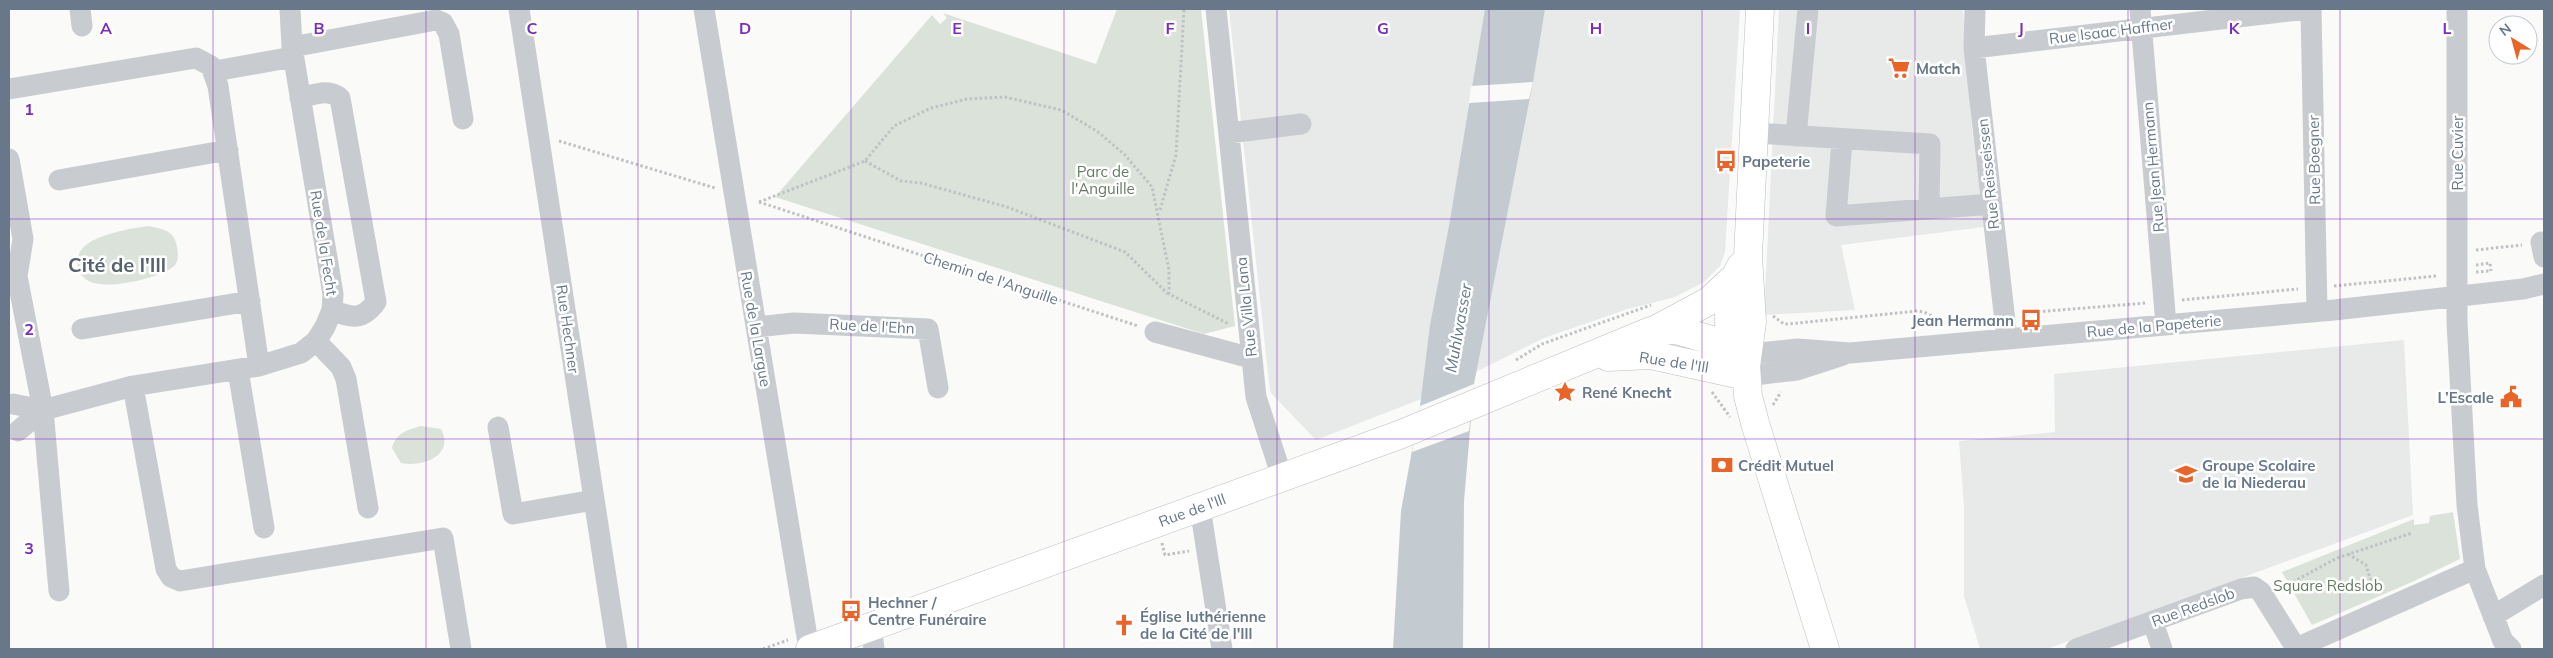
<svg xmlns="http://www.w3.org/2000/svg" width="2553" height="658" font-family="Mulish,sans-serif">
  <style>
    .built { fill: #e8e9e9 }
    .green { fill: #dbe2d9 }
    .water { fill: #c3cbd1 }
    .pier { fill: #fafaf8 }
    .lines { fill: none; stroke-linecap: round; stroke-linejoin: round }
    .major-casing { stroke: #b9bdc2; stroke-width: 29 }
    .path { stroke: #bfc2c5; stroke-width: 3; stroke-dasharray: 2.5 2.5; stroke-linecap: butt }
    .minor { stroke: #c8cbcf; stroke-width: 21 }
    .major { stroke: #fff; stroke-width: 28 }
    .grid { fill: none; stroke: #7b2cbf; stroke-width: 1; stroke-opacity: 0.55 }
    .labels { text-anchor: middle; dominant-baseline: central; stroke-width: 5; stroke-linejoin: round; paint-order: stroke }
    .street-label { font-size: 15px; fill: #68788a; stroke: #fff }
    .poi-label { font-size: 15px; font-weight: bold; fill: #68788a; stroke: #fff; text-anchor: start }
    .park-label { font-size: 15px; fill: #667b63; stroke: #fff }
    .water-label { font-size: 16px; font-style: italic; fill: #647984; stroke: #fff }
    .district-label { font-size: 20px; font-weight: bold; fill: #56626f; stroke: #fff }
    .grid-label { font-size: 16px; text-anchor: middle; font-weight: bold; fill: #7b2cbf; stroke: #fff; stroke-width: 5; stroke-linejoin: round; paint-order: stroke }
  </style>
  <rect width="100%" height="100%" fill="#fafaf8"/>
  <path class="built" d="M1229,9H1740L1725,252L1720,266L1704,282L1675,297L1628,309L1544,338L1421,399L1316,440L1270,392Z
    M1779,9H1963L1972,127L1984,227L1841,245L1855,310L1764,315Z
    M2404,340L2413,515L2047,649H1980L1964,596V506L1959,441L2055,432L2054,374Z"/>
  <path class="green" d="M1117,9H1201L1235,326L1204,334L775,197L932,15L940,24L947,18L943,13L1096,64Z
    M148,226C169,230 176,232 178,254C178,259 177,264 173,267C159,277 134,282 118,284C109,285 99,285 91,282C75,276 73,255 86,245C102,233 129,229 148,226Z
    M421,426L441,429C455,455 423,468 401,463L392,448C396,433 407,430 421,426Z
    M2453,512L2460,559L2412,582L2312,625L2282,572L2414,519V525L2429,523L2430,516Z"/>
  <path class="water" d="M1485,9H1545L1533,82L1474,384L1464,501L1463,649H1393L1401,511L1420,406L1430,325L1449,226Z"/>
  <path class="pier" d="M1533,82L1529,99L1469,103L1471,86Z
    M1474,384L1469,431L1412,452L1420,406Z"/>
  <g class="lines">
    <g class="major-casing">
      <path id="major" d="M1760,9L1748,256L1752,322L1746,366L1748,396L1755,423L1825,649
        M1653,331L1709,301L1735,277
        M1608,357L1651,355L1746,376
        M1734,363C1727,336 1726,291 1741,266
        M810,649L1399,435L1651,331L1676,330L1747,350"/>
    </g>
    <path class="path" d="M559,141L715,188
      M865,161L901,181L921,183L1007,207L1125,252L1168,294
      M759,202L865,161L894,126L931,108L967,99L1005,97L1061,110L1097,131L1125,155L1152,187L1169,270V294L1229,324
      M759,202L1138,326
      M1160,210L1176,155L1184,9
      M2476,250L2522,245
      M2476,265L2490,263L2491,271
      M2476,272L2490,271
      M2334,286L2437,276
      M2182,300L2298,289
      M2023,313L2146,303
      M1773,316L1784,324H1789L1918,311L1924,312L1948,324
      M1516,360L1542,344L1651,305
      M1712,392L1730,417
      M1773,405L1781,392
      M1162,543L1165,555L1189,551
      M2348,554L2366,565L2373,588L2367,595
      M2280,589L2337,558L2412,533
      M763,649L788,640"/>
    <path class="minor" d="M80,9L82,26
      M519,9L617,649
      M704,9L809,649
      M1216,9L1256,397L1282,477
      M1975,9L1974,48L2007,339
      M2140,9L2166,325
      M2311,9L2317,311
      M2457,9V322L2467,505L2475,569L2503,641L2511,649
      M292,47L436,20L443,23L449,34L463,119
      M1974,48L2307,9
      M215,71L293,57
      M9,89L196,58L211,66L218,86L259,366
      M300,98C314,95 328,88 340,98L376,302C362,321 352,318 332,310
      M1229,133L1301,124
      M1755,133L1930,144L1929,209
      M1796,136L1808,9
      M1842,140L1836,216L1992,204
      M9,159L23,239L17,276L43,410L59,591
      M59,180L228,150
      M2541,242L2544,257
      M756,327L794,323L928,329L938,388
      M82,329L250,301
      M1155,332L1251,358
      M316,341L341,367L346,379L368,508
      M1747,350L1760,353L1798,349L1850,353L2334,310L2523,289L2544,284
      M238,370L264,528
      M1746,376L1797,370L1843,355
      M133,386L166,569L171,577L180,581L443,538L461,649
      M13,404L43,410
      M498,427L513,514L594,500
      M18,431L43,410L133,386L259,366L301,353L316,341L325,327L332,310L333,294L292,47L290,9
      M1200,507L1222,649
      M2493,616L2544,585
      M2153,622L2162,649
      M871,627L874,649
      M2076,649L2241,589L2254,587L2261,592L2296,648L2475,569"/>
    <use href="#major" class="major"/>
  </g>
  <path class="grid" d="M213,9V649M426,9V649M638,9V649M851,9V649M1064,9V649M1277,9V649M1489,9V649M1702,9V649M1915,9V649M2128,9V649M2340,9V649M9,219H2544M9,439H2544"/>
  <defs>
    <g id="supermarket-bare" transform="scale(1.725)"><path d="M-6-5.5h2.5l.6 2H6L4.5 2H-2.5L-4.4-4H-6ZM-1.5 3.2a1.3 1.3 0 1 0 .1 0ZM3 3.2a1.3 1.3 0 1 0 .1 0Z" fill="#ea6428" stroke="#fff" stroke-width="2.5" paint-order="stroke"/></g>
    <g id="bus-bare" transform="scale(1.725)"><path d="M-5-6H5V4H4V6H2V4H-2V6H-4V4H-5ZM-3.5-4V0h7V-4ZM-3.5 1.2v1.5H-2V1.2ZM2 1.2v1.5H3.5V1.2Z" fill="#ea6428" stroke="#fff" stroke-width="2.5" paint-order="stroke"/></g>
    <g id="sight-bare" transform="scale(1.725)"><path d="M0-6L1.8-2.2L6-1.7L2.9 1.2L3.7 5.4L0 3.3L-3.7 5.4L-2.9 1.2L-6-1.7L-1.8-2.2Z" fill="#ea6428" stroke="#fff" stroke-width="2.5" paint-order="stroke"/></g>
    <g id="civic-bare" transform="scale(1.725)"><path d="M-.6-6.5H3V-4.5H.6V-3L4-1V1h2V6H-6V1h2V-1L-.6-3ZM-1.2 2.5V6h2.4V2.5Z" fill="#ea6428" stroke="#fff" stroke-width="2.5" paint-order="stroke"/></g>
    <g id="bank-bare" transform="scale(1.725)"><path d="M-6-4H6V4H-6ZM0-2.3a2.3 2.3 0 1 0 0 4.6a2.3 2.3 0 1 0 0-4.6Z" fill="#ea6428" stroke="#fff" stroke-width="2.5" paint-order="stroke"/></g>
    <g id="school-bare" transform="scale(1.725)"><path d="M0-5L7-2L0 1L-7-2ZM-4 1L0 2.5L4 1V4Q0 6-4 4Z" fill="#ea6428" stroke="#fff" stroke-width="2.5" paint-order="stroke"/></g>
    <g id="church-bare" transform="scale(1.725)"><path d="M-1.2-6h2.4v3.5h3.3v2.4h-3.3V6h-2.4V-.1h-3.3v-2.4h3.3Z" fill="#ea6428" stroke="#fff" stroke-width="2.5" paint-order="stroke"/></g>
  </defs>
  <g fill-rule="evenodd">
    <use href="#supermarket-bare" x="1899" y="68"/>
    <use href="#bus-bare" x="1726" y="161"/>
    <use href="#bus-bare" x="2031" y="320"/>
    <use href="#sight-bare" x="1565" y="392"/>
    <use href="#civic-bare" x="2511" y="397"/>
    <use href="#bank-bare" x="1722" y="465"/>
    <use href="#school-bare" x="2186" y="474"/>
    <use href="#bus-bare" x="851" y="611"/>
    <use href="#church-bare" x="1124" y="625"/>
  </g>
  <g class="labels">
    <g class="street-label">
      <text transform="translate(2111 31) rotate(-7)">Rue Isaac Haffner</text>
      <text transform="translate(2457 153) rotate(-90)">Rue Cuvier</text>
      <text transform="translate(2314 160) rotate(-91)">Rue Boegner</text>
      <text transform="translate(2153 167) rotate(-95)">Rue Jean Hermann</text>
      <text transform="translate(1988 174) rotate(-96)">Rue Reisseissen</text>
      <text transform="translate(324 243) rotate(81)">Rue de la Fecht</text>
      <text transform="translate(991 278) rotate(18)">Chemin de l'Anguille</text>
      <text transform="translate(1246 307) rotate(-96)">Rue Villa Lana</text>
      <text transform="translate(872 326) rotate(3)">Rue de l'Ehn</text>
      <text transform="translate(2154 326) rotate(-5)">Rue de la Papeterie</text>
      <text transform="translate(568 329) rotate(82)">Rue Hechner</text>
      <text transform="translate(756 329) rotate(80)">Rue de la Largue</text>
      <text transform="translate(1674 362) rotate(9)">Rue de l'Ill</text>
      <text transform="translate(1192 510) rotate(-20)">Rue de l'Ill</text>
      <text transform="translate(2193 607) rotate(-20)">Rue Redslob</text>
    </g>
    <g class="poi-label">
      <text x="1916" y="68">Match</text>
      <text x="1742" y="161">Papeterie</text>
      <text x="2014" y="320" text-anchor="end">Jean Hermann</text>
      <text x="1582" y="392">René Knecht</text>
      <text x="2494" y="397" text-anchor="end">L’Escale</text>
      <text x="1738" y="465">Crédit Mutuel</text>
      <text x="2202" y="465">Groupe Scolaire<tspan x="2202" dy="17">de la Niederau</tspan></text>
      <text x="868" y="602">Hechner /<tspan x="868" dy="17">Centre Funéraire</tspan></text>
      <text x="1140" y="616">Église luthérienne<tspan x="1140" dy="17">de la Cité de l'Ill</tspan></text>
    </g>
    <g class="park-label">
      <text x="1103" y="171">Parc de<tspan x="1103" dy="17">l'Anguille</tspan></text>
      <text x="2328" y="585">Square Redslob</text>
    </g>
    <g class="water-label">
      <text transform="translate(1458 328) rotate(-80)">Muhlwasser</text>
    </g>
    <g class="district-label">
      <text x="117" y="264">Cité de l'Ill</text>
    </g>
  </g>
  <g class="grid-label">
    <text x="106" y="34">A</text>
    <text x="319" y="34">B</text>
    <text x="532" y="34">C</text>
    <text x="745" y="34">D</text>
    <text x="957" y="34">E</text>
    <text x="1170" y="34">F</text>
    <text x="1383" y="34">G</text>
    <text x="1596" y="34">H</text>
    <text x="1808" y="34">I</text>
    <text x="2021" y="34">J</text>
    <text x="2234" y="34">K</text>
    <text x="2447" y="34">L</text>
    <text x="29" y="115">1</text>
    <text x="29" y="335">2</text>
    <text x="29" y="554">3</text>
  </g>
  <rect width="2553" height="658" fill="none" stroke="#68788a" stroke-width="20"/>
  <g transform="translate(2513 40) rotate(323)"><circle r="24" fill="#ffffff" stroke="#c3c9d0"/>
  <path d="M0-4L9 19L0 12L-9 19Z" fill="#ea6428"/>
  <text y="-8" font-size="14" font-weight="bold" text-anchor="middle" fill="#68788a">N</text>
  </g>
</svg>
